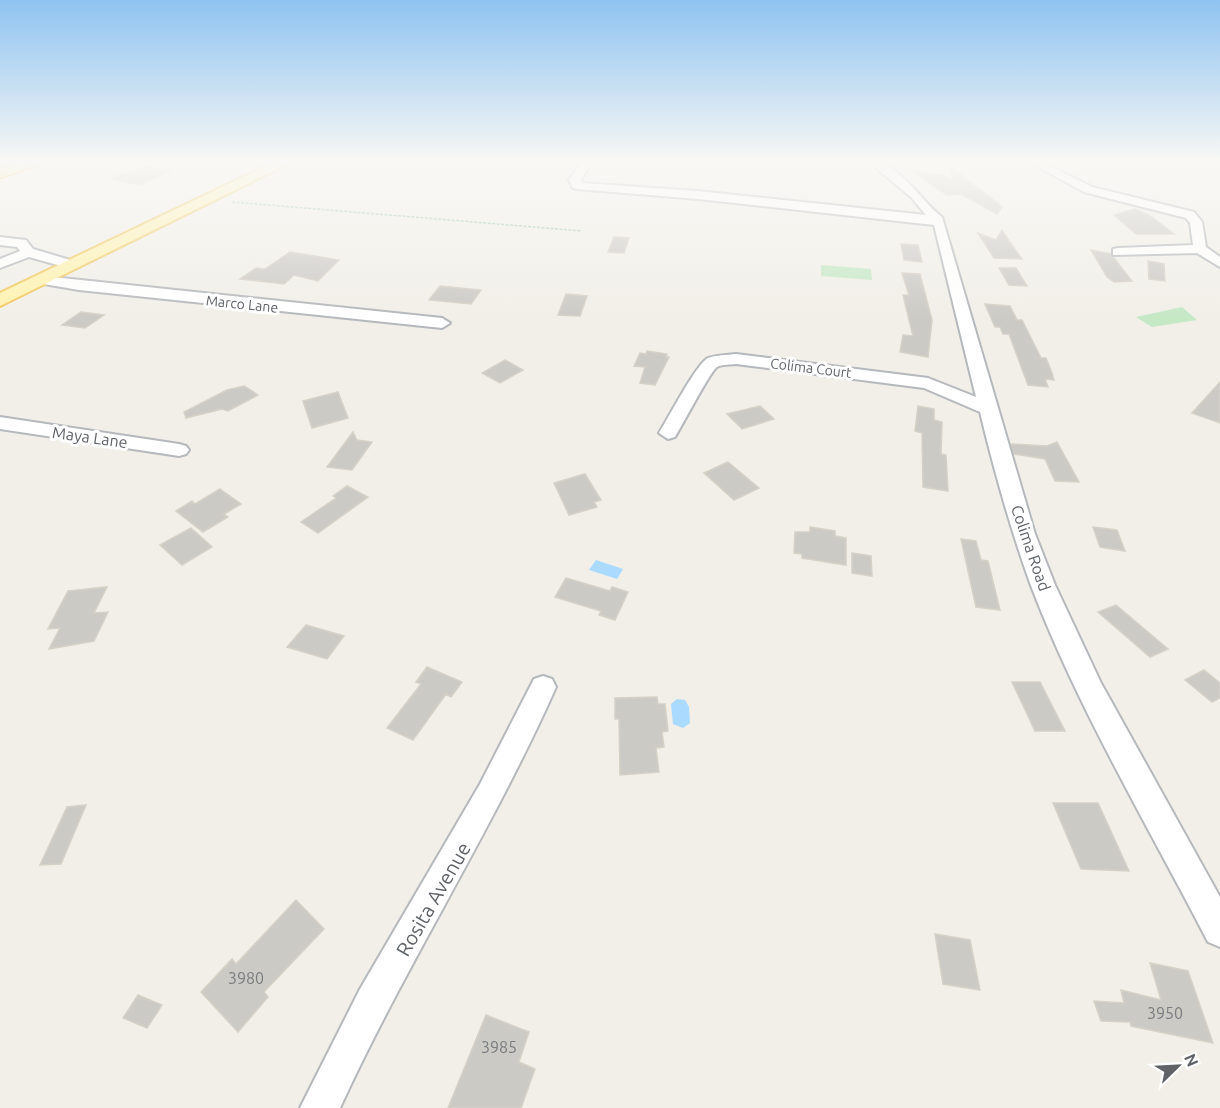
<svg xmlns="http://www.w3.org/2000/svg" width="1220" height="1108" font-family="Ubuntu,sans-serif">
  <style>
    .green { fill: #c5e8c5 }
    .water { fill: #aadaff }
    .building { fill: #cccac5; stroke: #d6d1c6; stroke-width: 1.5 }
    .lines { fill: none; stroke-linecap: round; stroke-linejoin: round }
    .minor-casing { stroke: #b5b8bc; stroke-width: 4 }
    .major-casing { stroke: #f2c960; stroke-width: 4 }
    .highway-casing { stroke: #f9ab00; stroke-width: 3 }
    .path { stroke: #9cc7a9; stroke-width: 1.5; stroke-dasharray: 3 1.5; stroke-linecap: butt }
    .minor { fill: #fff; fill-rule: evenodd }
    .major { fill: #fff2af; fill-rule: evenodd }
    .highway { fill: #fde293; fill-rule: evenodd }
    .labels { text-anchor: middle; dominant-baseline: central; stroke-width: 6; stroke-linejoin: round; paint-order: stroke }
    .far-street-label { font-size: 14px; fill: #5f6368; stroke: #fff }
    .street-label { font-size: 16px; fill: #5f6368; stroke: #fff }
    .near-number-label { font-size: 16px; fill: #7a7d7f }
    .near-street-label { font-size: 20px; fill: #5f6368; stroke: #fff }
  </style>
  <rect width="100%" height="100%" fill="#f1efe8"/>
  <path class="green" d="M821,265L871,269L872,280L821,276Z
    M1182,307L1197,320L1152,327L1136,317Z"/>
  <path class="water" d="M596,560L623,569L617,579L589,570Z
    M677,699L685,700L689,707L690,723L683,728L673,724L671,704Z"/>
  <path class="building" d="M948,164L1002,207L997,214L961,194L947,195L911,171L941,175L954,181Z
    M144,166L173,170L140,185L111,179Z
    M1135,209L1149,215L1174,234H1136L1114,215Z
    M1002,230L1009,241L1022,259L994,258L978,233L996,240Z
    M614,237L629,238L624,253L608,252Z
    M901,244L918,245L922,262L904,260Z
    M1091,250L1111,254L1132,281L1114,282L1107,277Z
    M290,252L339,260L318,281L294,275L284,284L240,279L256,268L265,269Z
    M1148,261L1164,264L1165,281L1149,279Z
    M999,268H1016L1027,286L1009,285Z
    M902,273L920,274L932,320L928,357L900,352L903,335L913,336L903,295H909Z
    M440,286L481,290L471,304L429,300Z
    M566,294L587,296L580,316L558,315Z
    M985,304L1010,306L1017,320H1022L1041,358H1046L1052,373L1054,380L1045,379L1048,387L1028,385L1009,334H1003L1000,327H995Z
    M81,312L104,315L85,328L62,325Z
    M647,351L667,354L666,357H669L655,385L640,383L645,367L634,366L640,353L646,354Z
    M505,360L523,370L500,383L482,373Z
    M1220,382V423L1192,413Z
    M244,386L258,395L228,411L222,409L186,418L184,412L227,390Z
    M338,392L348,418L312,428L303,401Z
    M760,406L774,419L742,429L727,414Z
    M918,406L934,409V420L942,422L941,454L946,455L948,491L923,487L922,433L915,431Z
    M353,432L357,440L372,442L352,470L327,467Z
    M1057,442L1079,482L1055,481L1045,459L1014,454L1011,446L1012,444L1047,446Z
    M728,462L759,488L734,500L704,473Z
    M585,474L601,500L594,502L597,507L569,515L554,483Z
    M347,486L368,497L318,533L301,522L336,498L333,496Z
    M220,489L241,504L224,514L228,517L203,532L176,511L192,501L195,504Z
    M810,527L835,531V536L846,538V565L802,558V554L794,553L795,532H810Z
    M1093,527L1117,530L1125,551L1100,547Z
    M191,528L212,547L182,565L160,545Z
    M961,539L976,541L981,560L988,561L1000,610L976,607Z
    M852,553L871,556L872,576L852,573Z
    M566,578L610,591L612,587L628,592L615,620L599,615L601,611L555,597Z
    M107,587L94,613L108,612L94,641L49,649L60,628L48,629L68,591Z
    M1116,605L1168,649L1150,657L1098,612Z
    M306,625L344,636L327,659L287,647Z
    M427,667L462,682L451,697L446,694L413,740L387,728L421,684L416,682Z
    M1204,670L1220,683V698L1212,702L1185,680Z
    M1012,682H1040L1065,731H1035Z
    M657,697L658,704H665L668,731L662,732L664,747L656,748L659,772L620,775L619,719H615V698Z
    M1053,803H1098L1129,871L1081,869Z
    M86,805L61,864L40,865L67,807Z
    M296,900L324,929L264,992L268,997L238,1032L201,992L232,959L236,964Z
    M935,934L970,940L980,990L943,984Z
    M1150,963L1188,971L1213,1043L1131,1026L1130,1022L1101,1021L1094,1001L1124,1003L1121,990L1161,1000Z
    M138,995L162,1005L147,1028L123,1018Z
    M486,1015L529,1032L519,1062L535,1069L521,1108H448Z"/>
  <g class="lines">
    <g class="minor-casing">
      <path id="minor" d="M581,163H591L581,180L582,183L698,191L926,215L911,197L870,163C901,162 920,201 942,217L1035,534L1055,585L1101,683L1220,897V947L1208,942C1147,824 1077,707 1030,583C1010,527 994,470 980,412L924,388L736,364C731,365 722,364 717,367C711,370 682,426 675,437L668,439L659,433C668,419 697,363 708,358C716,355 727,355 736,354L928,378L976,397L934,225L698,199L577,189L573,188L569,180Z
        M1031,163H1044L1092,187L1194,212L1202,222L1206,247L1220,257V267L1197,253L1113,255V249L1118,248L1193,245L1190,223L1186,218L1084,192Z
        M0,237L26,240L33,249L77,262L79,265L72,269L29,257L0,268V259L20,251L17,247L0,245Z
        M43,276L442,318L450,323L442,328L79,290L38,283L36,280Z
        M0,417L179,444L186,446L189,450L186,454L179,456L0,429Z
        M543,676L552,679L556,687C492,831 406,964 340,1108H300L360,989L480,784L534,679Z"/>
    </g>
    <g class="major-casing">
      <path id="major" d="M272,163H290L0,306V293Z"/>
    </g>
    <g class="highway-casing">
      <path id="highway" d="M14,163H37L35,166L0,178V168Z"/>
    </g>
    <path class="path" d="M232,202L582,231"/>
    <use href="#minor" class="minor"/>
    <use href="#major" class="major"/>
    <use href="#highway" class="highway"/>
  </g>
  <linearGradient id="sky" x2="0" y2="1"><stop stop-color="#8fc3f1"/><stop offset="0.51" stop-color="#f9f8f5"/><stop offset="1" stop-color="#f9f8f5" stop-opacity="0"/></linearGradient>
  <rect width="1220" height="318" fill="url(#sky)"/>
  <g class="labels">
    <g class="far-street-label">
      <text transform="translate(242 304) rotate(6)">Marco Lane</text>
      <text transform="translate(811 368) rotate(7)">Colima Court</text>
    </g>
    <g class="street-label">
      <text transform="translate(90 437) rotate(8)">Maya Lane</text>
      <text transform="translate(1031 548) rotate(71)">Colima Road</text>
    </g>
    <g class="near-number-label">
      <text x="246" y="978">3980</text>
      <text x="1165" y="1013">3950</text>
      <text x="499" y="1047">3985</text>
    </g>
    <g class="near-street-label">
      <text transform="translate(433 899) rotate(-60)">Rosita Avenue</text>
    </g>
  </g>
  <g transform="translate(1178 1066) rotate(66)" stroke="#ffffff" stroke-width="4.5" paint-order="stroke">
  <path d="M0-4.5L10 22L0 15L-10 22Z" fill="#5f6368"/>
  <text y="-9" font-size="16" font-weight="bold" text-anchor="middle" fill="#5f6368">N</text>
  </g>
</svg>
